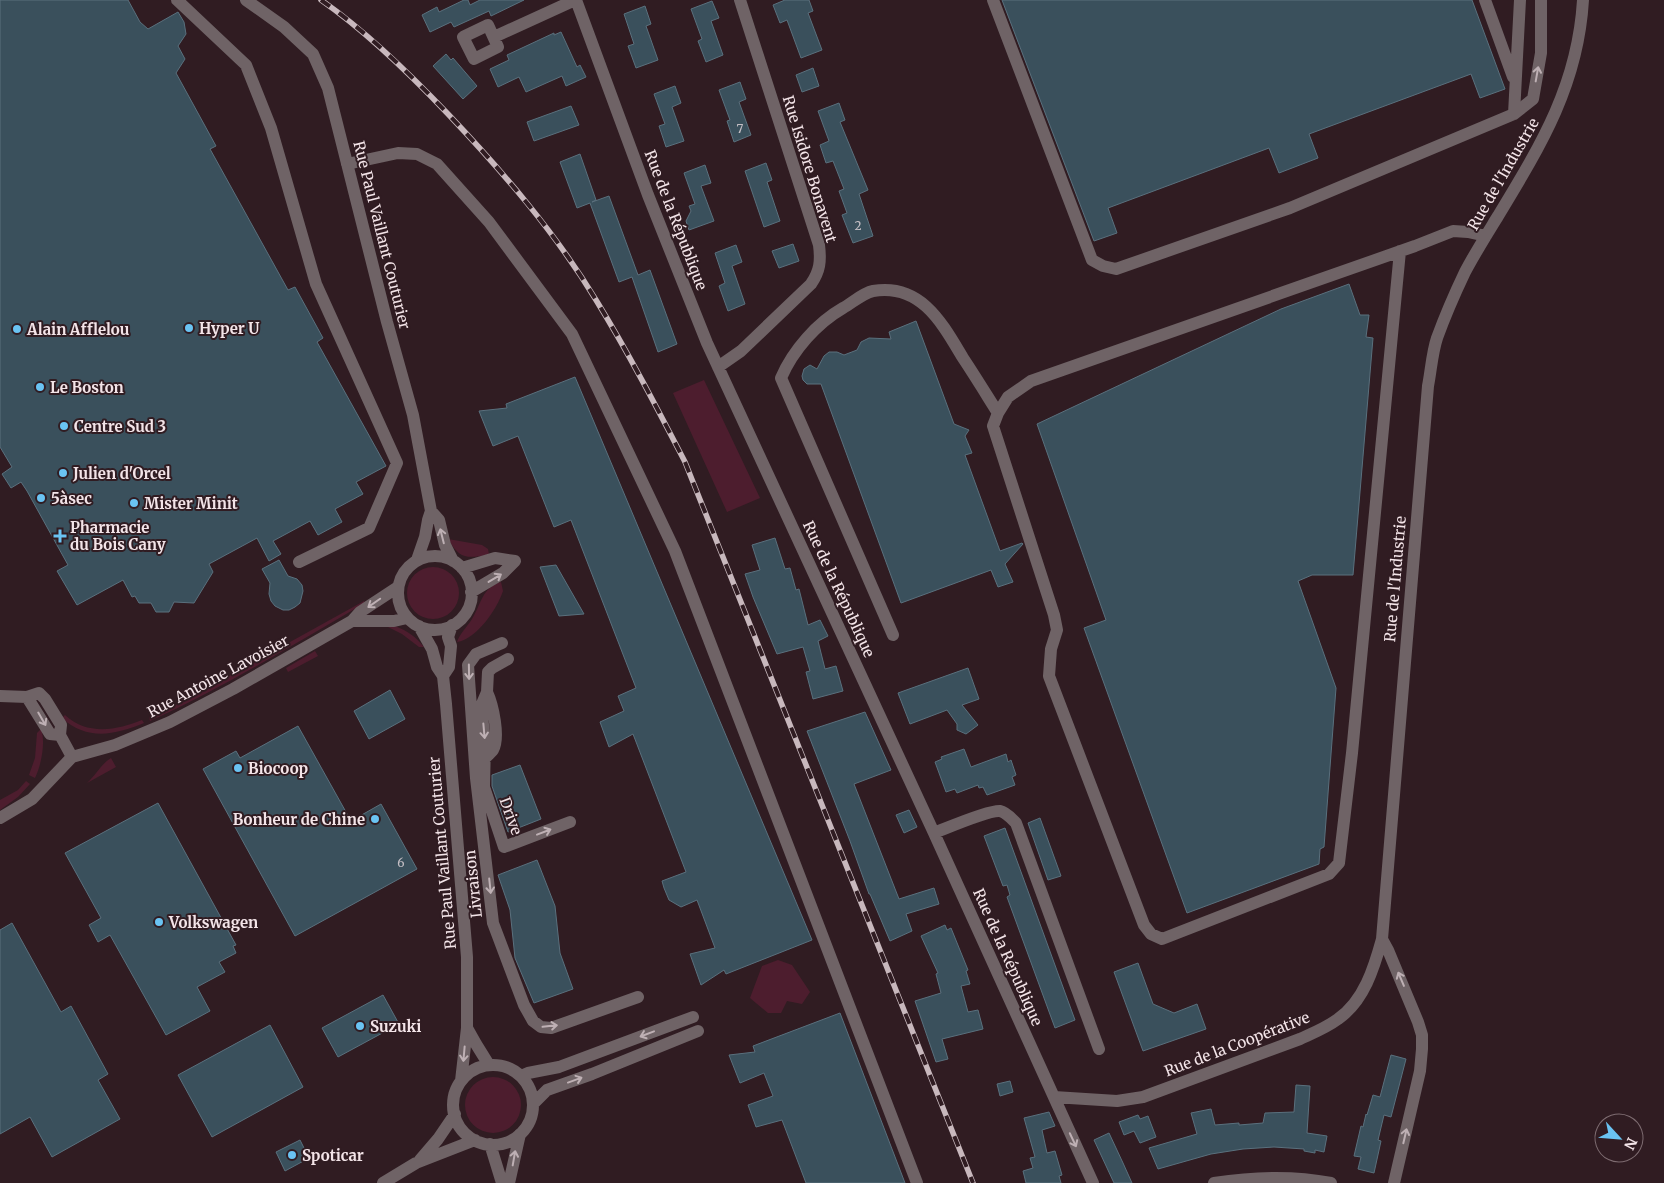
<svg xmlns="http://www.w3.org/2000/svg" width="1664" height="1183" font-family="Merriweather,serif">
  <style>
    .green { fill: #4d1d2e }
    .building { fill: #3a505c; stroke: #5a707d }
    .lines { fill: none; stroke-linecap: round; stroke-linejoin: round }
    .minor { stroke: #6f6366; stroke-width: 12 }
    .rail-casing { stroke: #c8b8bd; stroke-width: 5.5 }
    .rail { stroke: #301c22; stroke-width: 4; stroke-dasharray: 11; stroke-linecap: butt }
    .oneway { stroke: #beb0b4 }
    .poi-dot { fill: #6ac3f2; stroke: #301c22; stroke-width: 2 }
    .labels { text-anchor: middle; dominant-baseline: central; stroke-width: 4; stroke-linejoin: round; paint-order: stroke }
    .number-label { font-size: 12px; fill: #c5bfc5 }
    .street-label { font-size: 15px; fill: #f3e4e8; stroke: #301c22 }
    .poi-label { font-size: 15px; font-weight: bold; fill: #f3e4e8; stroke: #301c22; text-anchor: start }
  </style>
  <rect width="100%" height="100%" fill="#301c22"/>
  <path class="green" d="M704,380L760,498L727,512L673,393Z
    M448,539L482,545L488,549L489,555C467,558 460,560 448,539Z
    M407 593a26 26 0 1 1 52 0a26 26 0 1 1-52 0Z
    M501,582L503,591C497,609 477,639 457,642C460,633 467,627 472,619C481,605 482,587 501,582Z
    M364,601L365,603C294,644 225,687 150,721L149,717L184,701Z
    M395,626C408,631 416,637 424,647H419L402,634L388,627Z
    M315,651L318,656L288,672L286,668Z
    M65,715C87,736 118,730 142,720L144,723C115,735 87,741 62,718Z
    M41,729C46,742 41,766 35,778L29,775L35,758L37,733Z
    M111,758L116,767L87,783C96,775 101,764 111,758Z
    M26,781L30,784L18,797L0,810V800L18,790Z
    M778,960L792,965L810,992L802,1004L787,1001L781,1013H768L750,998L762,966Z
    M465 1105a28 28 0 1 1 56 0a28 28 0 1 1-56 0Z"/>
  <path class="building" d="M0,0H128L140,22L148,29L178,12L184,22L186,34L178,46L185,59L176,73L216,146L210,149L288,290L295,287L323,338L317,342L386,466L356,482L363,494L335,509L342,522L318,535L310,521L273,541L281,554L269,561L257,538L209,564L213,572L194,603L174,602L169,612H156L151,603H139L135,596L132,597L123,580L77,605L57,571L68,565L27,491L21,482L11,488L2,474L12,467L0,447Z
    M464,0H468L470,5L480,0H524L491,16L489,11L454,27L451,22L430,32L422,15L437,7L439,12Z
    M785,0H809L813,11L808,13L822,50L801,58L787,20L780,23L773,5Z
    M1002,0H1472L1505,89L1480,98L1471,74L1309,134L1318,158L1279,173L1269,148L1108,208L1117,233L1094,241Z
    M712,1L719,18L711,21L723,55L706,62L698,41L702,39L691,9Z
    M645,6L651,24L646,26L658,60L636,68L628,46L634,44L624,14Z
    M561,32L577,67L580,65L586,77L566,86L562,76L526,92L519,77L498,87L490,69L509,60L507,55L554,33V35Z
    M446,54L451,60L453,58L477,86L463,99L433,66Z
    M813,68L819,86L802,92L796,75Z
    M740,82L746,99L739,102L751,135L734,142L727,121L730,120L719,90Z
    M675,86L681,103L672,107L684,141L666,147L659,126L665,124L654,94Z
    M839,103L845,120L840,122L868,190L859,194L873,236L853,243L842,215L847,213L839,191L844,189L833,161L826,163L820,145L829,141L818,111Z
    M571,106L579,125L534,141L527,122Z
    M580,154L596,200L592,202L609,196L638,275L650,270L677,344L658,352L632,277L619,282L590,203L577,208L560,162Z
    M766,163L772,180L767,182L780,221L764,227L745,171Z
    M705,165L711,183L701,186L714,221L689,230L686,221L691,211L689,206L695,204L684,173Z
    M793,244L799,261L779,268L772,251Z
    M736,245L742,262L732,266L745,304L728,311L719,286L725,283L715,253Z
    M1349,284L1360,315H1369L1366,337L1373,338L1353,575H1312L1298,581L1336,688L1324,847L1320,849L1319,864L1187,913L1084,628L1106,620L1037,424L1281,309Z
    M916,321L954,424L969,430L965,436L972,453L965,455L1000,551L1022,543L1023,544L1005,564L1013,582L998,587L991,570L901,603L821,384H807L803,380L802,376L804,369L810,365L817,369L824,356L829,352H837L844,355L857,350L861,342L869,338L891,339L889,332Z
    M575,377L812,940L726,974L724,970L701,985L690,954L715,948L697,900L681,907L669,900L664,888L662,881L686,872L633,734L609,747L600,722L624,711L618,696L636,688L571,520L554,527L518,436L493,446L479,411L507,408L506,404Z
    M775,538L785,569L790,568L796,590L799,589L808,625L820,620L828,636L818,641L825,669L836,666L843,691L813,699L806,672L810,671L803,647L777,654L753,597L745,574L760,570L752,545Z
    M279,560L288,576L297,579L302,585L303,591L300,603L295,607L289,610H283L275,606L271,601L269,594L270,583L262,569Z
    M556,565L584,614L559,616L540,567Z
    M968,668L979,699L962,705L978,725L966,734L957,730V724L947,710L910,724L898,693Z
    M390,690L405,719L369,739L354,711Z
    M865,712L891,770L854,784L899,899L934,888L939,904L906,914L912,931L890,941L870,894H869L850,841L807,731Z
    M298,726L351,821L381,804L417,869L295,936L203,769L236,751L240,758Z
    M964,749L971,767L1006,754L1008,762L1011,760L1016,775L1012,777L1015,785L987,795L983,787L979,788L978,785L957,793L955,789L946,792L935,762L942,759L941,757Z
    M520,765L541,819L508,832L492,786V775Z
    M158,803L236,945L233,946L236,953L219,962L225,972L197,987L210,1011L166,1035L110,935L98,942L89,925L101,918L65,853Z
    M909,810L917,827L904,833L896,815Z
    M1040,818L1061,876L1048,880L1028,823Z
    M1005,828L1075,1020L1055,1028L1007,897L1010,895L1007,885L1003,886L984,836Z
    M537,860L555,906L560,953L573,989L534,1003L515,958L510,910L498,875Z
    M12,923L61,1012L71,1006L108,1074L98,1080L120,1119L52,1157L30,1117L0,1134V930Z
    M945,925L947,930L951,928L968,970L966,971L970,984L961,986L968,1012L978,1010L983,1029L942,1039L948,1059L936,1062L915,1001L941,993L936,974L938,973L921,936Z
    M1138,963L1153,1004L1174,1013L1197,1004L1206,1029L1143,1051L1114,972Z
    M383,995L399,1024L338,1057L322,1028Z
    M840,1013L905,1183H806L782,1120L756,1127L748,1105L773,1096L764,1073L740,1083L729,1055L755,1052L753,1046Z
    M270,1025L303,1087L212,1137L178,1075Z
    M1391,1055L1406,1059L1391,1117L1384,1115L1378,1140L1381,1141L1374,1173L1358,1169L1361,1157L1354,1156L1361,1126L1363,1127L1366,1114L1367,1115L1373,1095L1380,1097Z
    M1010,1081L1013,1092L1000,1096L997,1084Z
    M1296,1085L1310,1086L1307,1133L1327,1136L1324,1152L1315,1150V1153L1304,1151V1149L1274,1147L1243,1149L1211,1154L1158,1169L1149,1148L1197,1134L1191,1113L1211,1109L1215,1125L1239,1123V1125L1263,1123L1265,1113L1294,1112Z
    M1049,1112L1055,1126L1042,1130L1047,1153L1055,1151L1062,1175L1059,1176L1061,1183H1026L1023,1171L1033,1168L1030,1158L1035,1157L1024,1118Z
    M1138,1115L1140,1119L1148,1116L1156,1137L1140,1143L1134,1131L1124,1135L1119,1122Z
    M1109,1133L1123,1163L1132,1183H1114L1094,1140Z
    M300,1140L309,1158L285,1171L276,1152Z"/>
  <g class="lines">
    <path class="minor" d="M177,0L246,65L271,128L316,284L397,463L369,528L299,562
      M246,0L284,27L313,54L328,88L387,322L413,415L431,511L428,520L425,537L417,560
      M576,0L648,195L707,343L934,833L1093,1183
      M993,0L1092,260L1103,266L1116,269L1290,208L1514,114L1533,99L1541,53V0
      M1485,0L1513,77
      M488,25L498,47L474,59L463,37Z
      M494,37L575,0
      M1514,114L1520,0
      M347,164L398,153L417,154L437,164L489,222L572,334L675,551L917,1183
      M1400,251L1352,753L1339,863L1329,874L1162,939L1151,934L1144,925L1049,676L1051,649L1057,630L1054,615L993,426L998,413L1008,397L1031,381L1415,246L1453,231L1468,232L1486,236
      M718,367L741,351L811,284C820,271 821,261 819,245L740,0
      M431,511L439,520L445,545L453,561
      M398 593a37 37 0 1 1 74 0a37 37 0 1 1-74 0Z
      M462,568L495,558L515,561
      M471,592L503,573L515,561
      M352,621H394L407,618
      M419,626L432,649L437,667L443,676L446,704L467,957V1028L461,1081
      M893,635L781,378C793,350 817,323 843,308C852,303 863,293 873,291C921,283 942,323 963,358C975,376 986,394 998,413
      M502,643L476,654L468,665L476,778L493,923L524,1005L533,1021L541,1027L551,1028L638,997
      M508,659L492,668L488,672L487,692L481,706L485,743L484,787L504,847L570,822
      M443,676L449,667L451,646L448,637L452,625
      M0,696L27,697L39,693L45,699L61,725L60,735L72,757
      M27,697L50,734L60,735
      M484,759C487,756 491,753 493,750C500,737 493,705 487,692
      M0,818L32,799L72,757L115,745L170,722L233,689L352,621L360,612L398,587
      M934,833C947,828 988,810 1000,811C1006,812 1012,819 1016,823L1099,1049
      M1382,939L1388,950L1418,1022L1422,1035V1049L1420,1071L1394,1183
      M467,1028L476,1044L489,1065
      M453 1105a40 40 0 1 1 80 0a40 40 0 1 1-80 0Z
      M521,1076L528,1073L559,1067L693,1017
      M1054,1097L1117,1101L1143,1097L1300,1039C1313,1033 1326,1028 1338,1019C1364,1001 1374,968 1382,939L1428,386C1431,371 1432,353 1437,338C1445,316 1455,293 1465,272C1475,253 1487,234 1498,216C1541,145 1578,85 1583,0
      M533,1104L547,1090L592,1074L698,1031
      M490,1144L502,1183
      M420,1160L438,1139L455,1114
      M383,1183L416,1163L475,1140
      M509,1183L520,1134
      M1214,1183C1253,1177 1291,1175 1331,1183"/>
    <g class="rail-casing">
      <path id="rail" d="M321,0C367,32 409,73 448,114C502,171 555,232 596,300C628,352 657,408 685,462L973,1183"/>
    </g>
    <use href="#rail" class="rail"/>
  </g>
  <defs><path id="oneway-shaft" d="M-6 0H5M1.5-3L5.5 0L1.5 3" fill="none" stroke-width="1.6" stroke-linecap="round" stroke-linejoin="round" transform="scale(1.25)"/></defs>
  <g class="oneway">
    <use href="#oneway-shaft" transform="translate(1537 74) rotate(-80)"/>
    <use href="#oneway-shaft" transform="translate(442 536) rotate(-104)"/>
    <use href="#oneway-shaft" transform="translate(495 578) rotate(-31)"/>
    <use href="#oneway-shaft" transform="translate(374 603) rotate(145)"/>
    <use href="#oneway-shaft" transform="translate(469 672) rotate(89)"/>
    <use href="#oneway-shaft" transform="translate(42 719) rotate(60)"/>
    <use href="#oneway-shaft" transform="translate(484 731) rotate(85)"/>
    <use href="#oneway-shaft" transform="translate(544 832) rotate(-21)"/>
    <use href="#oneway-shaft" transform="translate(490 886) rotate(84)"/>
    <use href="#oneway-shaft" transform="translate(1401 979) rotate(-113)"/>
    <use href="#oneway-shaft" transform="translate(550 1026) rotate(-6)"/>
    <use href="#oneway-shaft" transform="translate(647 1034) rotate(159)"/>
    <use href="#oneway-shaft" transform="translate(464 1054) rotate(95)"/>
    <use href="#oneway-shaft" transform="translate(575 1080) rotate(-20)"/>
    <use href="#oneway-shaft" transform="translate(1405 1136) rotate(-77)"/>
    <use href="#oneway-shaft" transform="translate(1073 1140) rotate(65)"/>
    <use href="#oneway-shaft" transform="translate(514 1158) rotate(-80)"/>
  </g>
  <g class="poi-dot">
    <circle cx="189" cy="328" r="5"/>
    <circle cx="17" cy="329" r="5"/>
    <circle cx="40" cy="387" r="5"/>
    <circle cx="64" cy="426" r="5"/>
    <circle cx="63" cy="473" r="5"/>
    <circle cx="41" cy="498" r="5"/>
    <circle cx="134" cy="503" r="5"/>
    <path d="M57.5 528.5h5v5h5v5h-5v5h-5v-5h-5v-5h5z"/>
    <circle cx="238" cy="768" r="5"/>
    <circle cx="375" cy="819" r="5"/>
    <circle cx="159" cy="922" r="5"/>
    <circle cx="360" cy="1026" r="5"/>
    <circle cx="292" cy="1155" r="5"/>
  </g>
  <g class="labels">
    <g class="number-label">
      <text x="740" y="128">7</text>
      <text x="858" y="225">2</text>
      <text x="401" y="862">6</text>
    </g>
    <g class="street-label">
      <text transform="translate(810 169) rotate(73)">Rue Isidore Bonavent</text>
      <text transform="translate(1503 174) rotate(-60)">Rue de l'Industrie</text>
      <text transform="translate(676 220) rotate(69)">Rue de la République</text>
      <text transform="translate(382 235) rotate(76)">Rue Paul Vaillant Couturier</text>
      <text transform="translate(1395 579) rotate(-85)">Rue de l'Industrie</text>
      <text transform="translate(839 589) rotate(65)">Rue de la République</text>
      <text transform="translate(218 676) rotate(-28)">Rue Antoine Lavoisier</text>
      <text transform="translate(511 816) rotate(70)">Drive</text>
      <text transform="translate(442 853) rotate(-95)">Rue Paul Vaillant Couturier</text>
      <text transform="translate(473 884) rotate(-96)">Livraison</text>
      <text transform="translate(1008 957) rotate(66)">Rue de la République</text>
      <text transform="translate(1237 1044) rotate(-21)">Rue de la Coopérative</text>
    </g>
    <g class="poi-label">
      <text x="199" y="328">Hyper U</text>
      <text x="27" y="329">Alain Afflelou</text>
      <text x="50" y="387">Le Boston</text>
      <text x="74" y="426">Centre Sud 3</text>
      <text x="73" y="473">Julien d'Orcel</text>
      <text x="51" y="498">5àsec</text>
      <text x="144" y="503">Mister Minit</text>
      <text x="70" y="527">Pharmacie<tspan x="70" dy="17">du Bois Cany</tspan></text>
      <text x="248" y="768">Biocoop</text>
      <text x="365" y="819" text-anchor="end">Bonheur de Chine</text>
      <text x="169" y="922">Volkswagen</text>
      <text x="370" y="1026">Suzuki</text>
      <text x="302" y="1155">Spoticar</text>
    </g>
  </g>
  <g transform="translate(1619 1138) rotate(116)"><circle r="24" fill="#301c22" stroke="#7e6c71"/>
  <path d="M0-4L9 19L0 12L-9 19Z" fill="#6ac3f2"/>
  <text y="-8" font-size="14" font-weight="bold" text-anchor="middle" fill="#f3e4e8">N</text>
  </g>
</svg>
